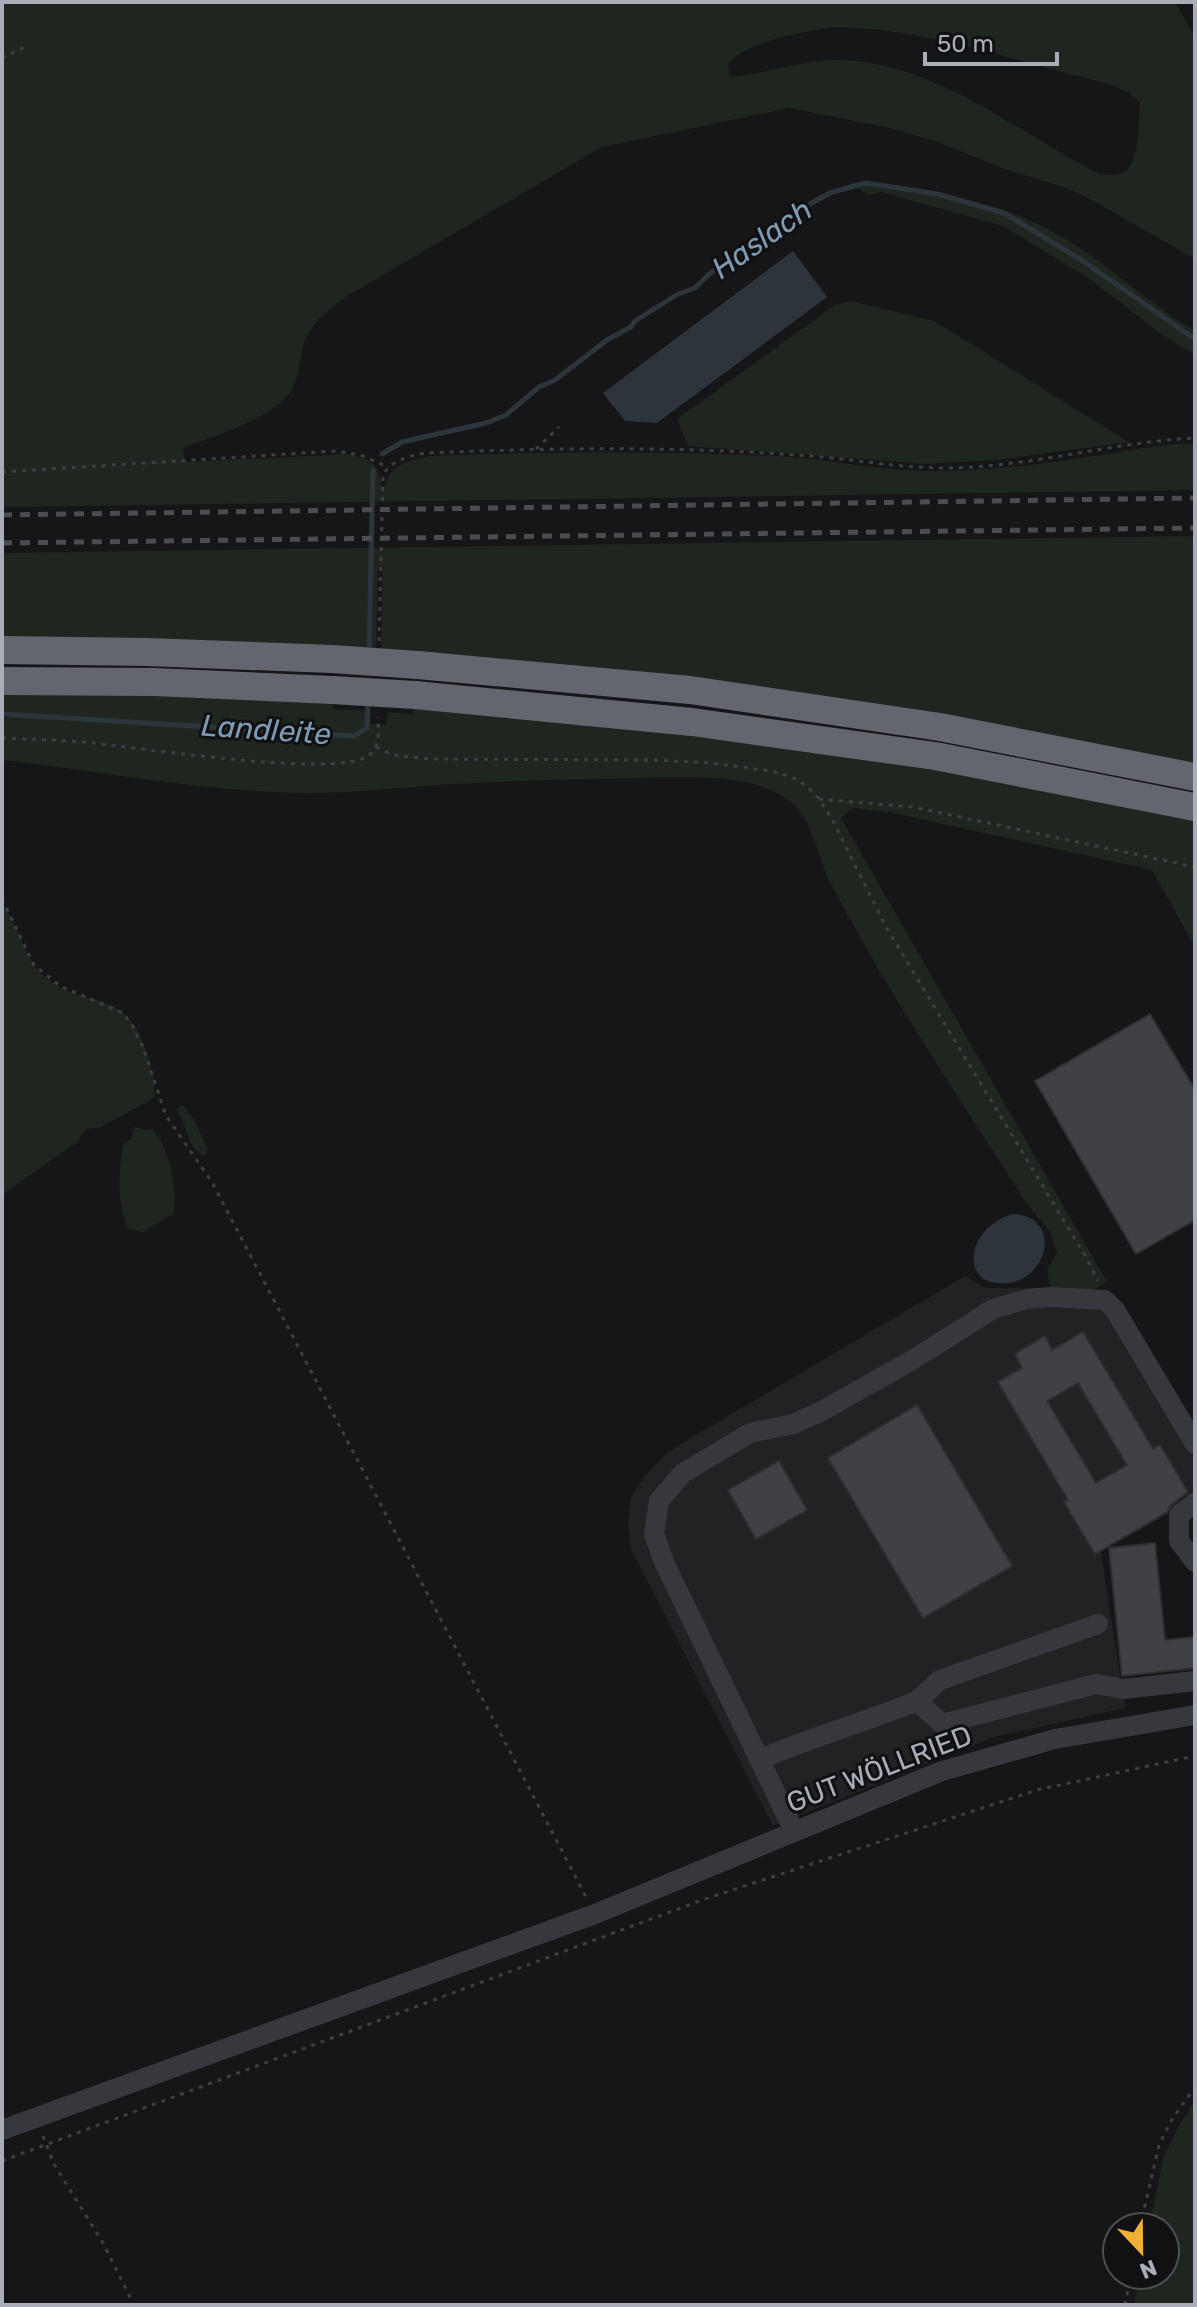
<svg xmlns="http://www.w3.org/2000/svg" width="1197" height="2307" font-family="Rubik,sans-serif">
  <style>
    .built { fill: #222225 }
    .green { fill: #1e261f; fill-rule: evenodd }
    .water { fill: #2c353c }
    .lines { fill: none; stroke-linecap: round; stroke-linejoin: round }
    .stream { stroke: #2c353c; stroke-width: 5 }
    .building { fill: #404145; stroke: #303034; stroke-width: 2; fill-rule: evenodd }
    .path { stroke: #3d3f44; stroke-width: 3; stroke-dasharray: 4 6; stroke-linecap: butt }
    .minor { stroke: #37383d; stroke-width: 20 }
    .highway { stroke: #63666e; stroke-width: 28 }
    .rail { stroke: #4a4c52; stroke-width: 5; stroke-dasharray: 10 8; stroke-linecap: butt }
    .highway-bridge { stroke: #63666e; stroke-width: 28 }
    .labels { text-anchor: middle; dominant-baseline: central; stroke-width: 6; stroke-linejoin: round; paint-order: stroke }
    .street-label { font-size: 28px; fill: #a8adb8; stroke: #111113 }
    .water-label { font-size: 30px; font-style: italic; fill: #7f9bb3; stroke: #111113 }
  </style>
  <rect width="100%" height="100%" fill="#161618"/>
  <path class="built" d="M965,1276L985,1288L1095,1289L1195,1459V1498L1101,1552L1125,1708L994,1737L773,1826L631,1549L628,1524L631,1497L643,1478L669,1451Z"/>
  <path class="green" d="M2,2H1175L1195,37V259L1090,199L1064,187L1007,170L938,142L889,128L789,108L602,147L347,296C331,308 312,322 305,341C299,357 300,374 292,389C276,419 212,436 183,448L185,462L350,454C371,460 380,464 381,486L386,485C389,463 414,459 432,456C547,451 663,451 778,456C829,459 879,471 930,471C980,471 1031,466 1081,458C1119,453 1156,444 1195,443V490L2,507ZM833,27C912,28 986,51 1061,72C1085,79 1123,83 1140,102C1139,118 1139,162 1126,171C1119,176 1109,175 1101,175C1016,132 933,59 833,60C799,61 764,74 730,77L728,66C742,40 805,33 833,27Z
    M871,182C936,191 1001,202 1059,235C1107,263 1148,303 1195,331V355L1157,331L1090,279L1003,226L881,192L869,195L850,183Z
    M851,301L934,321L1129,442L997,460L925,464L688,446L677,419L835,305Z
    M1195,536V772L415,650L381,649L383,566L378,567L376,649L2,642V553Z
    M2,693L144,695L333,704L334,709L371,711L370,724L386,725L388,712L413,714V707L591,720L959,769L1086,794L1195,820V947L1152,870L889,812L852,808L841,818L1107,1282L1095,1289L1051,1291L1047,1270L1057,1252L1050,1232L1025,1201C958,1096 887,992 830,882C819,860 811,818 792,803C755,772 685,777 639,778C571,779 504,781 436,785C395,788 352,793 310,793C206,793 104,771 2,760Z
    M2,902C5,908 8,912 11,918C23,939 25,960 45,977C89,1012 125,984 147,1054C152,1069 156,1081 154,1097L149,1101L101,1127L86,1129L77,1142L2,1195Z
    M183,1105L194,1120L208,1149L204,1156C185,1147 188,1124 176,1109Z
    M134,1127L146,1130L152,1129C169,1146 179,1191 173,1214L143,1232L128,1229C116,1201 119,1174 123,1144L131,1139Z
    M1195,2101V2305H1134L1140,2275H1165V2227H1149L1163,2159L1179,2125Z"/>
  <path class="water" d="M793,251L827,297L657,423L625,421L603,393Z
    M1012,1214C1069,1216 1045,1295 991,1282C970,1277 970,1251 981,1236C989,1225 1000,1218 1012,1214Z"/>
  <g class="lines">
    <path class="stream" d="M382,454L402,442L486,423L506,415L539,387L555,380L607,340L631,327L635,321L678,294L695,288L708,275L797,211L832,192L866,183L937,194L1004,213L1083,261L1195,339
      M369,651L373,470
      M2,714L354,736L367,728L368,701"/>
  </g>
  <path class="building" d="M1150,1014L1195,1090V1220L1136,1254L1035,1081Z
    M1083,1332L1153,1449L1160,1445L1188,1492L1171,1505L1167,1512L1095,1554L1064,1502L1068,1500L998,1382L1022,1368L1015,1354L1045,1336L1052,1350ZM1078,1383L1127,1465L1096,1483L1047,1401Z
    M917,1405L1012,1566L923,1618L828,1458Z
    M779,1461L807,1510L756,1539L728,1490Z
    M1155,1543L1165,1640L1195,1637V1668L1122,1676L1109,1548Z"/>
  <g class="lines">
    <path class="path" d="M2,58L26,46
      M536,449L559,427
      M2,472L335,451L361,455L388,467
      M379,641L383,474C393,460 409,456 425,453C548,448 673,446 796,455C847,458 896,468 947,468C1031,467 1112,442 1195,438
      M2,738C29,739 55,740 82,742C132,746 334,779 368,756C381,747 378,731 378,717
      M376,747L393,755L430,759L654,760L711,763L771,771L792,777L807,786L819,799L832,819L886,927L1087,1259L1098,1281
      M819,799L913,807L1195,867
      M2,899L34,965L60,986L123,1013L132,1025L143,1047L166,1116L212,1182L586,1897
      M43,2136L54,2164L103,2243L134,2305
      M2,2161L702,1900L1037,1790L1195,1756
      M1140,2227L1159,2145L1171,2121L1195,2087
      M1125,2305L1131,2275"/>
    <path class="minor" d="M1195,1503L1179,1515V1541L1195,1562
      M1098,1624L940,1680L917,1701L942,1724L1096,1684L1123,1689L1195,1681
      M761,1759C812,1737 866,1722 917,1701
      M794,1831L665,1564L654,1534L659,1501L683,1473L750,1433L793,1424L822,1411L914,1359L993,1309L1027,1299L1050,1297L1105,1300L1115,1310L1195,1444
      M2,2130L595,1914L942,1771L1055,1739L1195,1715"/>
    <path class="highway" d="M2,650L147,652L332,659
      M418,665L690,690L940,727L1195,777
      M2,681L154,682L332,690
      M415,695L692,722L935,756L1195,807"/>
    <path class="rail" d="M2,515L1195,498
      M2,543L1195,528"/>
    <path class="highway-bridge" d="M332,659L418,665
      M332,690L415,695"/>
  </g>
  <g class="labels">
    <g class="street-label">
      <text transform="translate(879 1769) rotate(-21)">GUT WÖLLRIED</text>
    </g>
    <g class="water-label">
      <text transform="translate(762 239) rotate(-35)">Haslach</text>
      <text transform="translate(266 730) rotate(4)">Landleite</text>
    </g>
  </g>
  <rect width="1197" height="2307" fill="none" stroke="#a8adb8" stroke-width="8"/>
  <g transform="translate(1141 2251) rotate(158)"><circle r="38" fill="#111113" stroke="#4d4f55" stroke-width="2"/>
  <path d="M0-6L14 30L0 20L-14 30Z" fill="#f2b134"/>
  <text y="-12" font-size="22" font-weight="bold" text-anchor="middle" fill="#a8adb8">N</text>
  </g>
  <path d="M925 52v12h132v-12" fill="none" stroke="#a8adb8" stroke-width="4"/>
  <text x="937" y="52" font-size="24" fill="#a8adb8" stroke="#111113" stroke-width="6" paint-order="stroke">50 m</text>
</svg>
